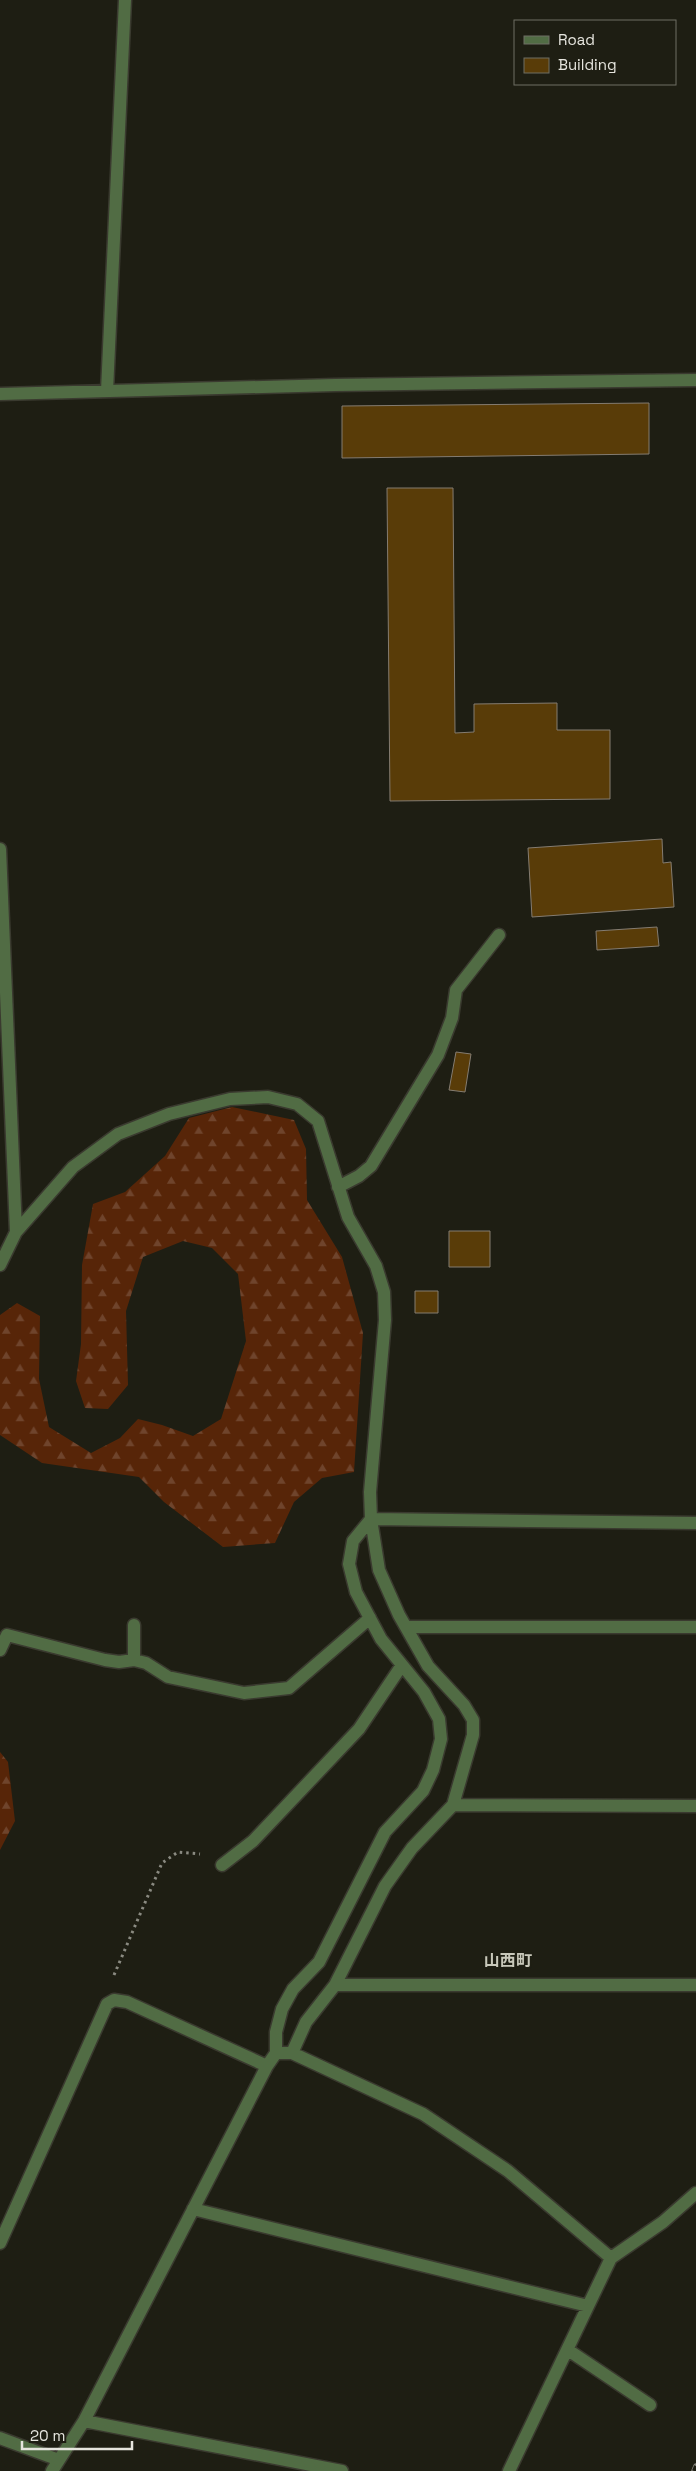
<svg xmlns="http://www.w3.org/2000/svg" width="696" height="2471" font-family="'Space Grotesk','Noto Sans JP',sans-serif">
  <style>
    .forest { fill: url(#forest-firs) }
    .building { fill: #593c08; stroke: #847c71 }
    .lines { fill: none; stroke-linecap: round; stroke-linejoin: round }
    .minor-casing { stroke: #3a3a2f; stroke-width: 15 }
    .path { stroke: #8a8a81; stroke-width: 3; stroke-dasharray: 2.5 4; stroke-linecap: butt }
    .minor { stroke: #516c44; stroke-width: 12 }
    .rail-casing { stroke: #87867d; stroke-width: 5.5 }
    .rail { stroke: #1e1e13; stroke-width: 4; stroke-dasharray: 11; stroke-linecap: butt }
    .labels { text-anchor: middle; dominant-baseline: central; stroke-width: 4; stroke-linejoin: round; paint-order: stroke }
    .quarter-label { font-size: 16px; font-weight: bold; fill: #c8c8ba; stroke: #1e1e13 }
  </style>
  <defs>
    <pattern id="forest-firs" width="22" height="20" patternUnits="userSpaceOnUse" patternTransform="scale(1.25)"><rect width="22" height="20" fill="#572508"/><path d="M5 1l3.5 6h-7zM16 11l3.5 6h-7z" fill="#6f442c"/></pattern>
  </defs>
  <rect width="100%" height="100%" fill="#1e1e13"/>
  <path class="forest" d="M232,1107L294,1120L306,1149L307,1200L342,1257L363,1333L354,1472L322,1478L294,1502L275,1543L223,1547L164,1502L139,1477L42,1463L0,1435V1315L17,1303L40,1316L39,1379L49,1427L91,1453L120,1438L138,1419L162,1425L193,1436L221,1419L246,1341L238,1274L212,1248L183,1241L143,1257L126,1311L128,1385L108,1409L85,1408L76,1381L81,1344L82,1265L93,1204L125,1192L165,1156L189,1118Z
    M0,1752L8,1762L15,1821L0,1850Z"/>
  <path class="building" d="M649,403V454L342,458V406Z
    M387,488H453L455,733L474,732V704L557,703V730H610V799L390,801Z
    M662,839L663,863L671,862L674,907L532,917L528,848Z
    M657,927L659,946L597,950L596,931Z
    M456,1052L471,1054L465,1092L449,1090Z
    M449,1231H490V1267H449Z
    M415,1291H438V1313H415Z"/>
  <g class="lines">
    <g class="minor-casing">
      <path id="minor" d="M107,391L125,0
        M0,394L335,385L696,380
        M0,849L16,1232L0,1265
        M338,1187L359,1176L371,1166L438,1055L452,1018L456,990L499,935
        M16,1232L73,1167L118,1134L169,1114L230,1099L268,1097L297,1104L318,1121L348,1217L376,1266L384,1292L385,1320L370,1492L371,1519L379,1570L399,1615L428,1666L464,1705L473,1720V1735L453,1805L412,1848L385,1886L335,1985L306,2022L292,2053
        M134,1625V1660
        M406,1627H696
        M0,1650L7,1635L105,1660L119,1662L134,1660L146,1663L168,1677L244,1693L289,1688L370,1618
        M453,1805L696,1806
        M222,1865L253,1841L359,1729L402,1665
        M335,1985H696
        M276,2053V2032L282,2009L293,1989L319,1962L385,1832L423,1791L433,1770L441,1739L439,1719L424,1692L381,1639L356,1592L349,1564L353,1541L371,1519L696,1523
        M193,2209L588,2306
        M0,2243L107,2004L114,2000L127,2002L267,2066
        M568,2350L650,2405
        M84,2421L342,2471
        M0,2438L59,2460
        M52,2471L84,2421L267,2066L276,2053H292L423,2114L508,2171L611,2258
        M509,2471L611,2258L663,2222L696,2193"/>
    </g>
    <path class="path" d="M114,1975L162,1863L178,1852L200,1854"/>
    <use href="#minor" class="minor"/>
    <g class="rail-casing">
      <path id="rail" d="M694,2471L696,2466"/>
    </g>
    <use href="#rail" class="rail"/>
  </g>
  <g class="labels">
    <g class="quarter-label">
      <text x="508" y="1960">山西町</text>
    </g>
  </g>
  <rect x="514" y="20" width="162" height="65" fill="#1e1e13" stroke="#6e6e64"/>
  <rect x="524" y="36" width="25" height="8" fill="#516c44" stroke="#6e6e64"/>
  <text x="558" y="45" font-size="15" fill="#e6e5de">Road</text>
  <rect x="524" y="58" width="25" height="15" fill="#593c08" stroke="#6e6e64"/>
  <text x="558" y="70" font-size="15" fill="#e6e5de">Building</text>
  <path d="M22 2441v8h110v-8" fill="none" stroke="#e6e5de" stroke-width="2.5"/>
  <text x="30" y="2441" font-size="15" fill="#e6e5de" stroke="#1e1e13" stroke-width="4" paint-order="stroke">20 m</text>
</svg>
